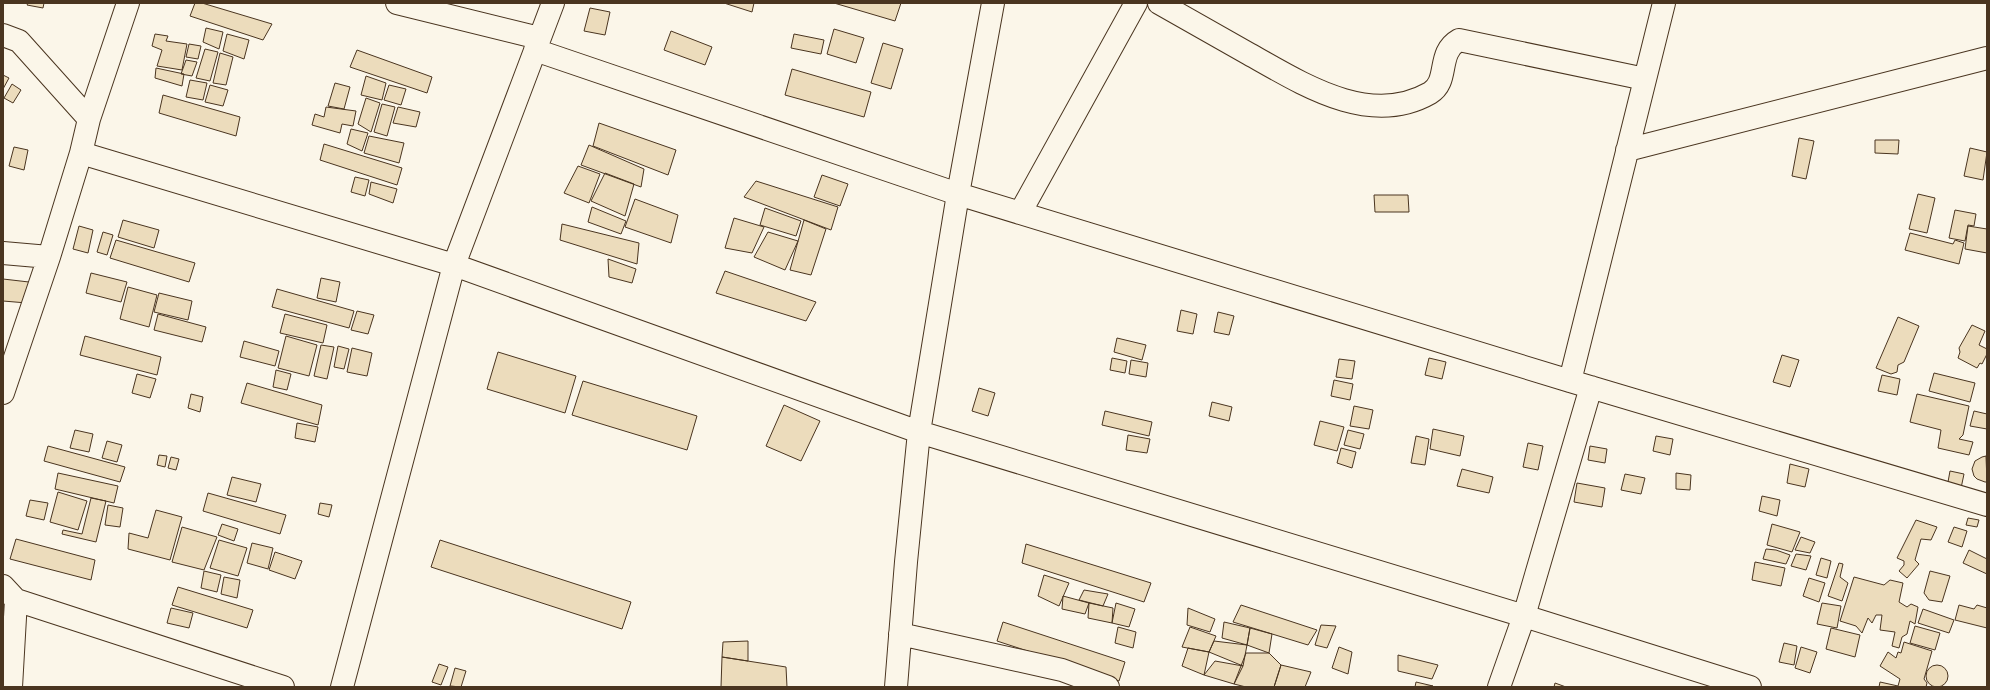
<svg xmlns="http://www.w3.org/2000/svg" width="1990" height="690" font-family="Mulish,sans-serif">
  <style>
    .building { fill: #ecdcbc; stroke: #4a3520 }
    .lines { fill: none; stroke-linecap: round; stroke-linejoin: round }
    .minor-casing { stroke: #4a3520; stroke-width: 24 }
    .minor { stroke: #fbf6e9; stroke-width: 22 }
  </style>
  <rect width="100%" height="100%" fill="#fbf6e9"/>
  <path class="building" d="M28,3H44L43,8L27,5Z
    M195,3H202L272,24L263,40L190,16Z
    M724,3H754L752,12Z
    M834,3H901L895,21Z
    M590,8L610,12L605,35L584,31Z
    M206,28L223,32L219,49L203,42Z
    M834,29L864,38L856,63L827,54Z
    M671,31L712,47L705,65L664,50Z
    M155,34L168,36L166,41L187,44L182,70L157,66L162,50L152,46Z
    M227,34L249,40L244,59L223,51Z
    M794,34L824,40L821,54L791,48Z
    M883,43L903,49L891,89L871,83Z
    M189,44L201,46L198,59L186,57Z
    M205,49L218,52L210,81L196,78Z
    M357,50L432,77L427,93L350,67Z
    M220,53L233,57L226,85L213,83Z
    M186,60L197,62L192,76L181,74Z
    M156,68L184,74L182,86L155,78Z
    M792,69L871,92L864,117L785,95Z
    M3,75L9,78L3,89Z
    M366,76L386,83L382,100L361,95Z
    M190,80L207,83L203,100L186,97Z
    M335,83L350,87L344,109L328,106Z
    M12,84L21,90L13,103L4,98Z
    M210,85L228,90L223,106L205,102Z
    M389,85L406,89L401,105L384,100Z
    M163,95L240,117L236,136L159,113Z
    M366,98L380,103L371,132L358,124Z
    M382,104L395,107L387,136L374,132Z
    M326,107L356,111L353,126L342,124L340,133L312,125L315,114L324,117Z
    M398,107L420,112L416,127L393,123Z
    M599,123L676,150L668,175L593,146Z
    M351,129L368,133L362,151L347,144Z
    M369,136L404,143L399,163L364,153Z
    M1799,138L1814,141L1806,179L1792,176Z
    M1875,140H1899L1898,154L1875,153Z
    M324,144L402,168L397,185L320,160Z
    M589,145L644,169L641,187L581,165Z
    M14,147L28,150L24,170L9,166Z
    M1970,148L1987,152L1983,180L1964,176Z
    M578,166L600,174L589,203L564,193Z
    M605,173L634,184L625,216L591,201Z
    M822,175L848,184L840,206L814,197Z
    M355,177L369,180L365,196L351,192Z
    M756,181L838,207L831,230L744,197Z
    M371,182L397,189L393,203L369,194Z
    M1918,194L1935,198L1927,233L1909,229Z
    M1374,195H1408L1409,212H1375Z
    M635,199L678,215L671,243L625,227Z
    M592,207L626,221L621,234L588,222Z
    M765,208L801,221L796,236L760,225Z
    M1955,210L1976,214L1974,226L1968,225L1965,241L1949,238Z
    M734,218L764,227L752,253L725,248Z
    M123,220L159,230L154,248L118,237Z
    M804,220L826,229L811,275L790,270Z
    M562,224L639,243L637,264L560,240Z
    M79,226L93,230L88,253L73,249Z
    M1968,226L1987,229V253L1965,249Z
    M103,232L113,235L107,255L97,252Z
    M768,232L798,241L785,270L754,257Z
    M1910,233L1953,244L1955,240L1964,243L1959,264L1905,250Z
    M116,240L195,263L189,282L110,258Z
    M608,259L636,269L632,283L609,277Z
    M725,271L816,302L806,321L716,293Z
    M91,273L127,282L121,302L86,293Z
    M321,278L340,282L336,302L317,298Z
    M3,279L29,282L27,303L3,301Z
    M128,287L157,295L149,327L120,319Z
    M277,289L354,311L349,328L272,307Z
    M159,293L192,301L188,320L154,312Z
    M1181,310L1197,314L1193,334L1177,331Z
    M357,311L374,315L368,334L351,330Z
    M1218,312L1234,316L1229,335L1214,332Z
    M158,314L206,327L202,342L154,330Z
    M285,314L327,325L323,343L280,333Z
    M1898,317L1919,326L1904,362L1898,365L1897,372L1891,374L1876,368Z
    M1972,325L1985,331L1979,345L1987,349V354L1982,364L1980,363L1977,368L1958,358L1960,352L1959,348Z
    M85,336L161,357L157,375L80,355Z
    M286,336L317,345L309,376L278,368Z
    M1117,338L1146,345L1142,360L1114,352Z
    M244,341L279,351L275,366L240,357Z
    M321,345L334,347L327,379L314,376Z
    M338,346L349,349L344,369L334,367Z
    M352,348L372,353L367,376L347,372Z
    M498,352L576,376L565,413L487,389Z
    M1782,355L1799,360L1790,387L1773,382Z
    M1112,358L1127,361L1125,373L1110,370Z
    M1429,358L1446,362L1442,379L1425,375Z
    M1339,359L1355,361L1352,379L1336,377Z
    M1131,360L1148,363L1146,377L1129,374Z
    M276,370L291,374L287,390L273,387Z
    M1934,373L1975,383L1970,402L1929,391Z
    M137,374L156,379L150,398L132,393Z
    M1882,375L1900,379L1897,395L1878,391Z
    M1334,380L1353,384L1350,400L1331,396Z
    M583,381L697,416L687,450L572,415Z
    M247,383L322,405L318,425L241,403Z
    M979,388L995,393L988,416L972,411Z
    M191,394L203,397L200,412L188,408Z
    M1917,394L1969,406L1963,435L1959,439L1973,442L1969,455L1938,448L1941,430L1910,422Z
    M1212,402L1232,407L1229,421L1209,416Z
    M784,405L820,421L801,461L766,446Z
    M1354,406L1373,410L1369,429L1350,426Z
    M1105,411L1152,422L1149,436L1102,425Z
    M1974,411L1987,414V429L1970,426Z
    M1320,421L1344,427L1337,451L1314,445Z
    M297,423L318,427L315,442L295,438Z
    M1433,429L1464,436L1460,456L1430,449Z
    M75,430L93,434L89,452L70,448Z
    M1348,430L1364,434L1360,449L1344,445Z
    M1128,435L1150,439L1147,453L1126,450Z
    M1416,436L1429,439L1425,465L1411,463Z
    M1656,436L1673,439L1670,455L1653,451Z
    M107,441L122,445L117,462L102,458Z
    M1528,443L1543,446L1538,470L1523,467Z
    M48,446L125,467L120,482L44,461Z
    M1590,446L1607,449L1605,463L1588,460Z
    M1341,448L1356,452L1352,468L1337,463Z
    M159,455L167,456L165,467L157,465Z
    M1986,456L1987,482H1985L1977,479L1974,476L1972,469L1975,461L1982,457Z
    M171,457L179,459L176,470L168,468Z
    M1790,464L1809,469L1805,487L1787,483Z
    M1462,469L1493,477L1489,493L1457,486Z
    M1950,471L1964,474L1960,493L1948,482Z
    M58,473L118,486L114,503L55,489Z
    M1676,473L1691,475L1690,490L1676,489Z
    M1625,474L1645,478L1641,494L1621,490Z
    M232,477L261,484L256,502L227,495Z
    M1577,483L1605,488L1602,507L1574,502Z
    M58,492L87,501L78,530L50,522Z
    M208,493L286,515L280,534L203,511Z
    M1762,496L1780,500L1777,516L1759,511Z
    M91,498L106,501L96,542L62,534L63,530L82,534Z
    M30,500L48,503L44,520L26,516Z
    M320,503L332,505L329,517L318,514Z
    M108,505L123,508L120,527L105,525Z
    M156,510L182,517L170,560L128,549L129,533L148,538Z
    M1968,518L1979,520L1977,527L1966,525Z
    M1916,520L1937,527L1931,540L1921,539L1915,560L1919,564L1907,578L1899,571L1904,565V561L1897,558Z
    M222,524L238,529L234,541L218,535Z
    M1772,524L1800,532L1792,552L1767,545Z
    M182,527L217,537L204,570L172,562Z
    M1954,527L1967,531L1962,547L1948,542Z
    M1801,537L1815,542L1810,553L1795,550Z
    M16,539L95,560L91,580L10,559Z
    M219,540L247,548L238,576L210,568Z
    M440,540L631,602L622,629L431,567Z
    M252,543L273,548L268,569L247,563Z
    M1026,544L1151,583L1144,602L1022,563Z
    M1766,549L1776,550L1790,555L1786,564L1763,559Z
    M1969,550L1987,559V574L1963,563Z
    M275,552L302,561L295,579L269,570Z
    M1796,554L1811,556L1806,570L1791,566Z
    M1821,558L1831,561L1827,578L1816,575Z
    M1755,562L1785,568L1781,586L1752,580Z
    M1839,563L1843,564L1840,577L1848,583L1842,601L1828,596Z
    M204,571L221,575L217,592L201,588Z
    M1930,571L1950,576L1942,602L1929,600L1924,593Z
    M1044,575L1069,583L1059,606L1038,596Z
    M224,577L240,580L237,598L221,594Z
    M1854,577L1884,585L1890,580L1903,583L1899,602L1907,607L1911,604L1918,607L1915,624L1910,621L1907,634L1902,637L1899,648L1892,646L1895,632L1880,630L1882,615H1876L1872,623L1868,618L1862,633L1856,626L1840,621Z
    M1809,578L1825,583L1819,602L1803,596Z
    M178,587L253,610L247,628L172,605Z
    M1084,590L1108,594L1103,606L1079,600Z
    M1063,596L1089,603L1085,614L1062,609Z
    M1089,603L1113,608L1112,623L1088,618Z
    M1116,603L1135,609L1129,627L1112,623Z
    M1822,603L1841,606L1837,628L1817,624Z
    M1241,605L1317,630L1308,645L1233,622Z
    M1959,605L1974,609L1977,605L1987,608V628L1955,620Z
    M171,608L193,613L189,628L167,623Z
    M1188,608L1215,619L1210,632L1187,625Z
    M1923,609L1954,620L1949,633L1918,623Z
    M1003,622L1125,662L1119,681L997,641Z
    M1224,622L1250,628L1247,645L1222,638Z
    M1321,625L1336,626L1327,648L1315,645Z
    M1915,626L1940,633L1935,650L1910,643Z
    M1118,627L1136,632L1133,648L1115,643Z
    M1190,627L1216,636L1209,652L1182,647Z
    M1250,628L1272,634L1269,653L1247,645Z
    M1831,628L1860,635L1855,657L1826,649Z
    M748,641V661L722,657L723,642Z
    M1214,641L1247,645L1243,666L1209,652Z
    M1904,642L1932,651L1924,679L1927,683L1926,687H1879L1880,682L1898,686L1900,679L1880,666L1888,652L1896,658L1898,652L1901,653Z
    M1784,643L1797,646L1794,665L1779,662Z
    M1339,647L1352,652L1348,674L1332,668Z
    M1801,647L1817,652L1810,673L1795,668Z
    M1188,648L1209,652L1204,675L1182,666Z
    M1246,653H1269L1281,665L1274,687H1246L1234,684Z
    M1398,655L1438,665L1432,679L1398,671Z
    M722,657L786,667L787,687H721Z
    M1215,661L1243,666L1234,684L1204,675Z
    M439,664L448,667L441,685L432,682Z
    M1281,665L1311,672L1305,687H1274Z
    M1926 676a11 11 0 1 1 22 0a11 11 0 1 1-22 0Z
    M455,668L466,671L461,687L450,686Z
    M1416,682L1433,686L1415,687Z
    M1555,683L1566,687H1554Z"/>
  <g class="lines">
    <g class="minor-casing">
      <path id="minor" d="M397,3L539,38
        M1159,3C1189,20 1219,37 1249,54C1301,83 1369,128 1430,93C1450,81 1436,53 1459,40L1645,79
        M3,35L19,41L89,119
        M535,50L958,194L1570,381L1987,505
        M1627,150L1987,58
        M81,153L454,265L919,432L1524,616L1750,687
        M1020,213L1136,3
        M3,253L49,257L81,153L89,119L128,3
        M1570,381L1664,3
        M3,393L49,257
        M3,586L16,600L283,687
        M900,634L1062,670L1108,687
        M11,687L16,600
        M342,687L454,265L553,3
        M896,687L906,562L919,432L958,194L993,3
        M1499,687L1524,616L1591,387"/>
    </g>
    <use href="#minor" class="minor"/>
  </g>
  <rect width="1990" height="690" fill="none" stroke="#4a3520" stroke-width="8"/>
</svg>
